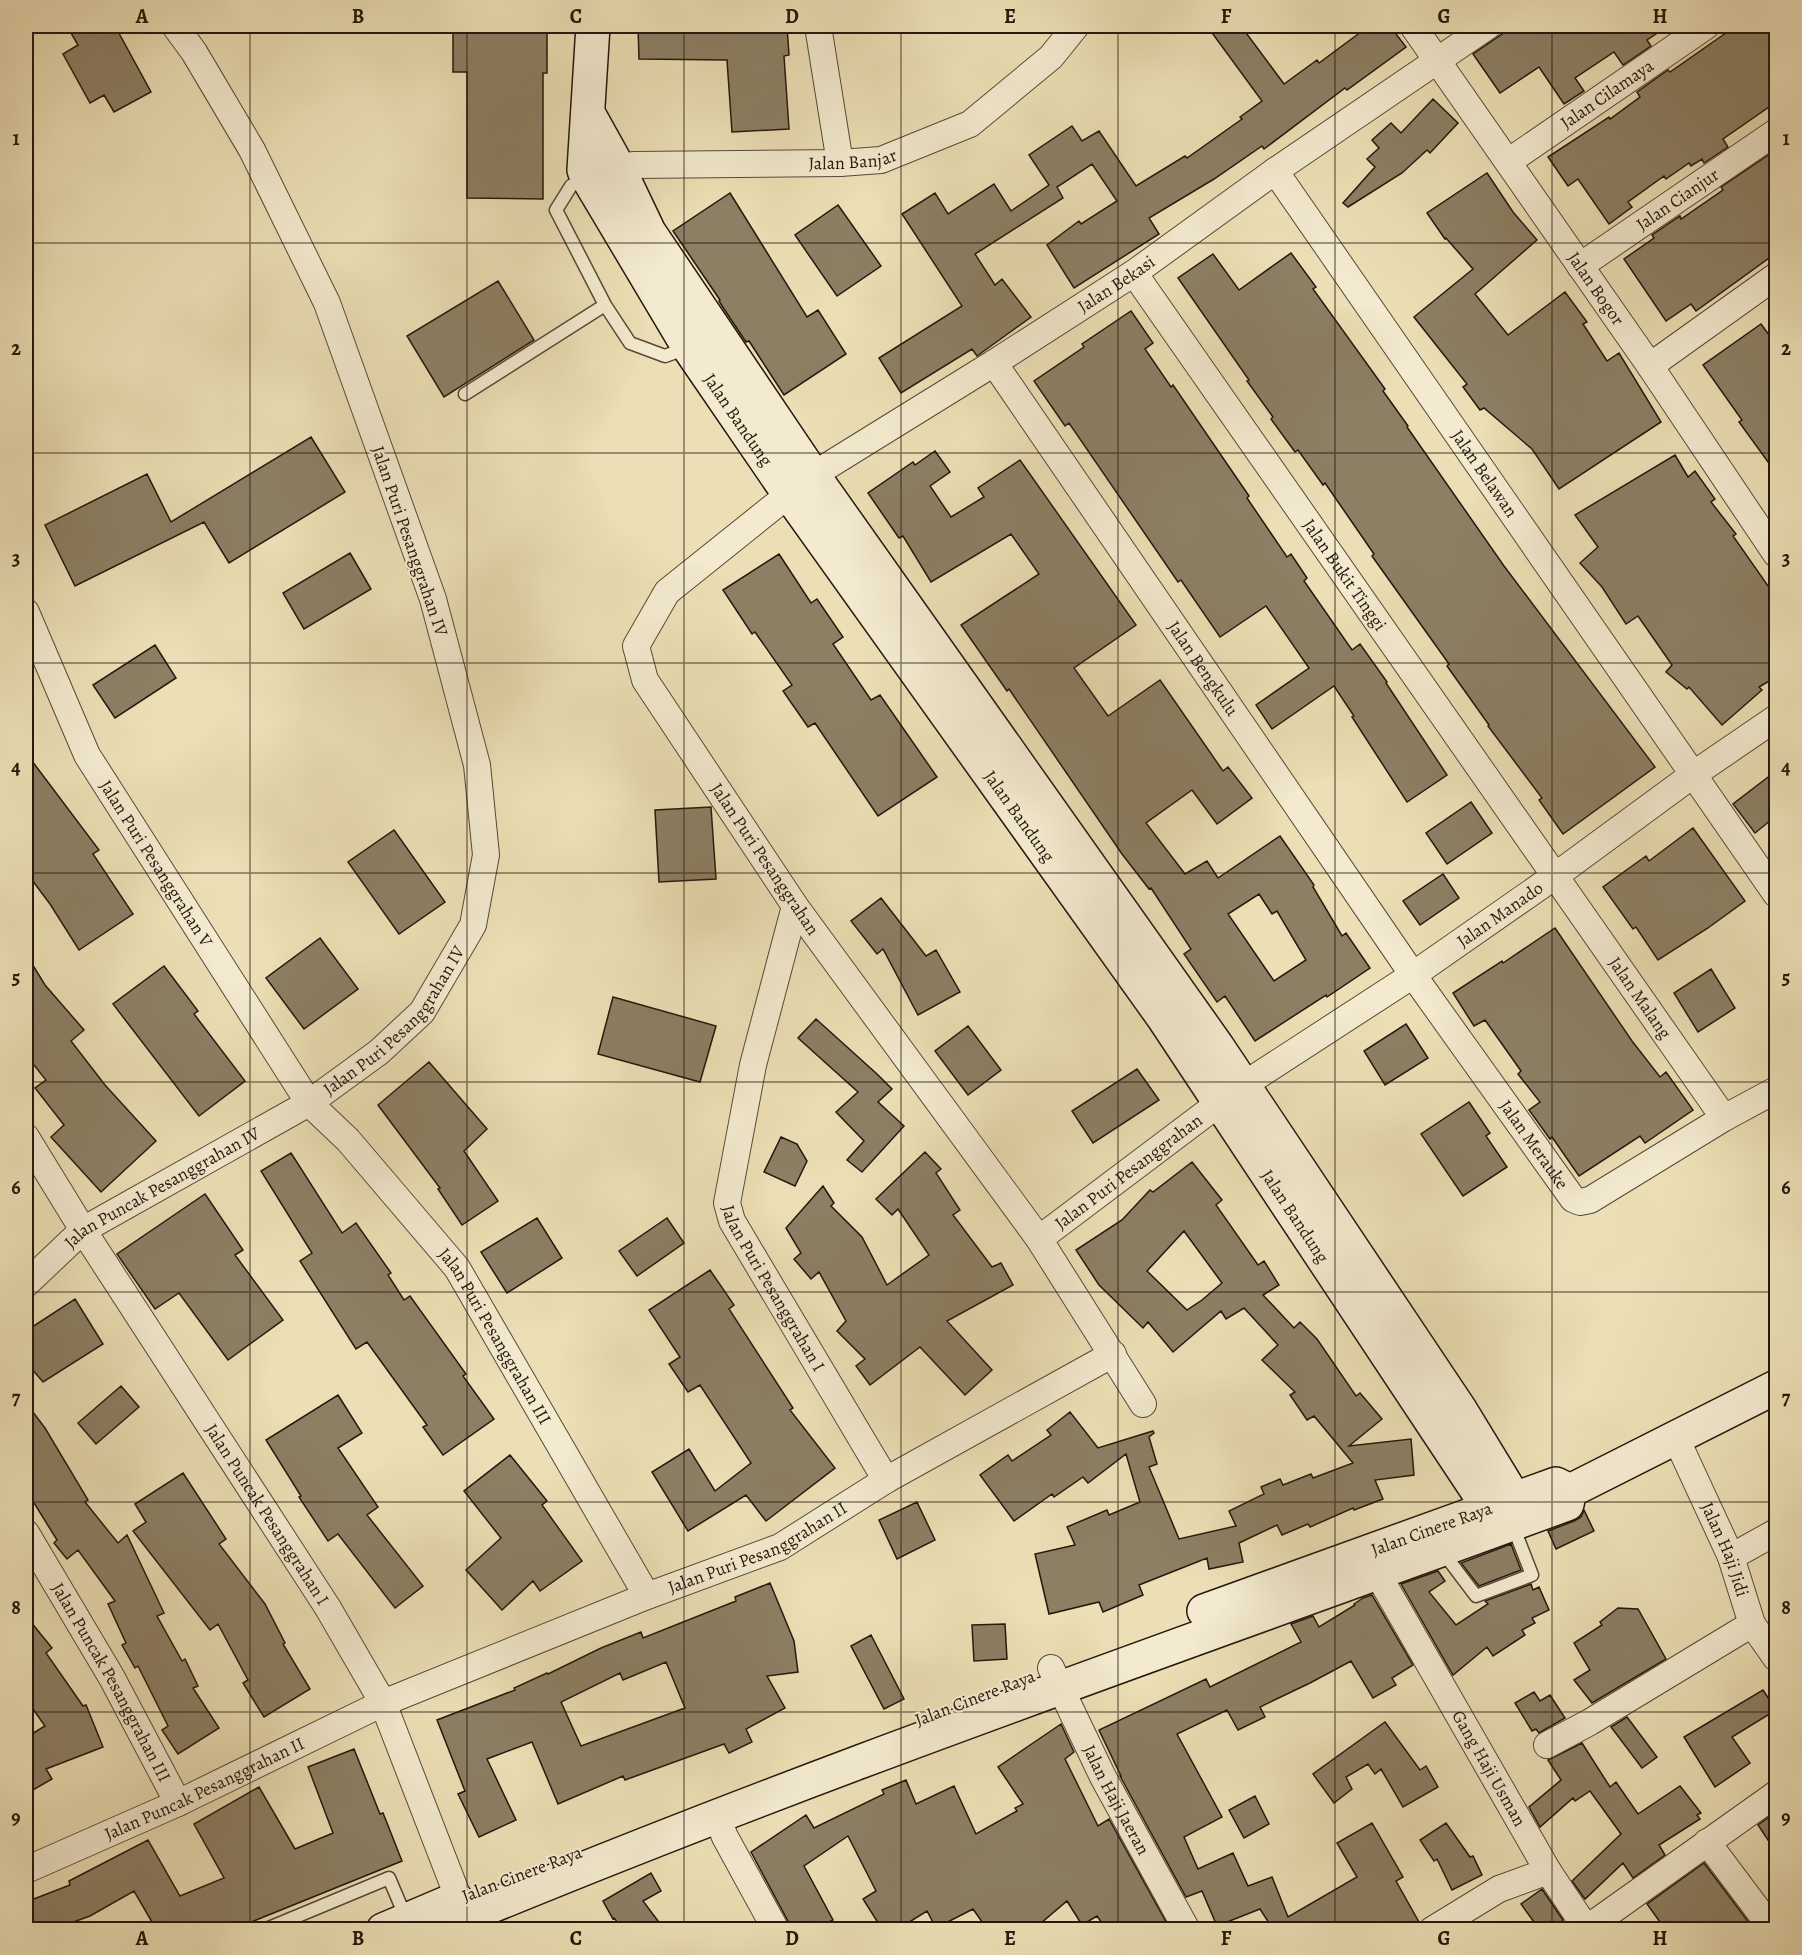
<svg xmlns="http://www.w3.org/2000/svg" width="1802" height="1955" font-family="Alegreya,serif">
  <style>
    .building { fill: #8c7f64; stroke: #25170d; stroke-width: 1.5; fill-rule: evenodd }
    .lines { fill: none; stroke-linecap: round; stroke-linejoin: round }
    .lane-casing { stroke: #574937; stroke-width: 15 }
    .street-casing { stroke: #574937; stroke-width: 28 }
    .secondary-casing { stroke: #25170d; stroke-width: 36 }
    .lane { stroke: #f3eacf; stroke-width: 12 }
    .street { stroke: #f3eacf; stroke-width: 26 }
    .secondary { stroke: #f3eacf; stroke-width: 33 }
    .grid { fill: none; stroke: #25170d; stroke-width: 1.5; stroke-opacity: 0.55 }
    .labels { text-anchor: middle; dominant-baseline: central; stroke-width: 4.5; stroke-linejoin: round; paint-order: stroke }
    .street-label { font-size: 18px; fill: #25170d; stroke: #f3eacf }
    .neatline { fill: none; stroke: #25170d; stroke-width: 2 }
    .grid-label { font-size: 20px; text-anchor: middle; font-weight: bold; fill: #25170d }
  </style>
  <rect width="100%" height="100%" fill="#ecdfb5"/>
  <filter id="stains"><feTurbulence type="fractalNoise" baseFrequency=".00333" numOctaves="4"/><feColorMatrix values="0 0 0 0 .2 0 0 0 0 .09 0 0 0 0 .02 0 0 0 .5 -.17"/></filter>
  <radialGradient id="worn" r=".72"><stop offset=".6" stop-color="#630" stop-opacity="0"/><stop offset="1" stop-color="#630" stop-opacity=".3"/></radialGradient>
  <path class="building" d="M67,26H115L151,92L114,112L104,95L90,103L63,54L78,45Z
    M453,26H547V73H543V199L467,198V72H453Z
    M638,26H787L789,55L784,56L789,129L732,132L727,60L639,59Z
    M1207,26H1241L1284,84L1317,60L1319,63L1369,26H1390L1406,47L1347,90L1345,88L1264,149L1262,146L1214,179L1149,218L1159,234L1074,288L1047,245L1079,221L1081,224L1117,201L1092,164L1057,187L1063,198L975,254L995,285L1002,279L1031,317L977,356L972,349L901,393L879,358L962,306L902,214L935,193L948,214L994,184L1011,211L1049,185L1029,155L1072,126L1082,141L1099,131L1136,186L1185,156L1187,158L1242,119L1240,117L1262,101Z
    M1514,26H1668L1647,40L1651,46L1623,65L1614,52L1575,78L1584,91L1564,104L1539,67L1500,93L1473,54Z
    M1736,26H1776V102L1723,139L1728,147L1704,163L1702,159L1691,166L1689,163L1666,179L1664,176L1628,202L1632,207L1609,224L1578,179L1568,186L1548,157L1609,117L1610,119L1640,97L1637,92L1668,70L1670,72Z
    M1433,99L1458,123L1430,153L1427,150L1402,173L1348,207L1343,203L1375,167L1367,159L1379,148L1372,140L1391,123L1401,133Z
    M1770,154L1776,164V253L1696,311L1691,304L1666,321L1624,259L1654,238L1652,235L1680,216L1681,219L1723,190L1721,187Z
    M1487,173L1513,212L1537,240L1475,294L1508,335L1565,292L1587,322L1583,324L1607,361L1619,353L1661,422L1559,489L1532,449L1484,408L1480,410L1463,387L1467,384L1414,317L1473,269L1446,238L1445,239L1427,213Z
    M730,193L807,317L818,310L846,354L784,395L749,341L746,342L724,309L719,301L720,300L673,231Z
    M838,205L881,266L837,296L795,235Z
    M1291,253L1316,287L1313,289L1385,389L1383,391L1408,426L1407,427L1504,566L1655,767L1563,834L1539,800L1542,798L1488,726L1489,725L1447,666L1449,664L1372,556L1374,554L1325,483L1323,485L1298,450L1295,452L1271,419L1273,417L1247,381L1249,380L1178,278L1213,254L1239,290Z
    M498,281L534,340L444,397L407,336Z
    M1131,311L1153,343L1145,349L1171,387L1173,385L1249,496L1247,498L1287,557L1291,554L1307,578L1304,581L1352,650L1360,644L1387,682L1386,683L1447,775L1407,802L1352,717L1354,716L1334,686L1272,729L1256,705L1309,668L1266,606L1220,637L1181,580L1178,582L1069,423L1065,426L1034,381L1084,347L1082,344Z
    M1761,324L1769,335L1776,330V473L1739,422L1742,420L1703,365Z
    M311,437L345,492L229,563L204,522L75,586L45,525L147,474L171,522Z
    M935,451L950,472L930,486L951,517L984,497L978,488L1020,460L1136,625L1074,668L1108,716L1160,680L1223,771L1228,767L1252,798L1217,824L1192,790L1146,823L1185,874L1207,861L1218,878L1280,836L1314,885L1313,887L1342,936L1346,933L1370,968L1327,997L1326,995L1255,1041L1225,996L1217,1002L1184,954L1191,949L1151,888L1149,889L1122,854L1009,689L1007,691L961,625L1039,574L1011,534L931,582L903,536L899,538L868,493L913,462L915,465ZM1259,894L1272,914L1277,911L1306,960L1274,981L1228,914Z
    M1675,455L1688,477L1695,471L1715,499L1711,502L1736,534L1733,536L1768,586L1776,579V677L1759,687L1762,690L1722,725L1689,687L1687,689L1666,672L1672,665L1638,616L1626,624L1602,587L1580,563L1598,547L1575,515Z
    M350,553L371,589L304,629L283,593Z
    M779,554L811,603L817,599L843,637L833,644L871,700L880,695L937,777L878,816L815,723L808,727L783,691L792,685L755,632L752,634L723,590Z
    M155,645L176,678L115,718L93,685Z
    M26,753L99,850L93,854L133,914L79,950L50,904L26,872Z
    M1776,771V816L1755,833L1733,804Z
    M1471,802L1492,833L1447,864L1426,833Z
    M711,807L716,879L659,882L655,810Z
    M1693,828L1745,901L1708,928L1658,960L1636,927L1633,929L1603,887L1646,856L1649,861Z
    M394,830L445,902L399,934L348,862Z
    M1443,874L1459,898L1420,925L1403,901Z
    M881,898L926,956L936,950L960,992L918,1015L883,949L877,954L851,921Z
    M1555,928L1632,1041L1660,1077L1666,1072L1693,1110L1645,1143L1640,1136L1579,1176L1552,1137L1550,1139L1529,1110L1540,1102L1518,1074L1521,1071L1485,1020L1474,1026L1453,993L1502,961L1503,963Z
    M320,938L358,989L304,1029L266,978Z
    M26,954L45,985L84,1030L71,1041L105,1085L156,1141L101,1192L51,1137L64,1125L35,1088L46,1080L26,1055Z
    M164,966L198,1011L194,1014L245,1081L199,1116L113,1004Z
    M1711,969L1735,1008L1698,1032L1674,993Z
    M613,997L716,1026L700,1082L598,1054Z
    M816,1019L877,1074L892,1089L878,1102L904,1126L862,1172L847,1160L864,1141L836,1112L858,1092L798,1038Z
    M1406,1024L1428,1058L1385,1085L1364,1051Z
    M968,1026L1001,1070L968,1095L935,1051Z
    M429,1062L487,1129L464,1151L498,1201L462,1225L438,1189L440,1188L378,1105Z
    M1137,1069L1159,1100L1093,1143L1072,1111Z
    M1469,1102L1490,1133L1486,1136L1507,1167L1463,1196L1421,1134Z
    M781,1137L797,1144L807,1161L795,1186L764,1172Z
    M925,1152L941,1169L936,1173L960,1210L953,1215L992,1267L1001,1263L1013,1285L947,1321L992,1370L965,1395L920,1347L870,1385L856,1366L865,1359L837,1331L846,1321L819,1272L811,1279L794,1259L801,1253L786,1228L823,1186L834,1203L831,1206L862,1237L887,1285L929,1255L898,1209L892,1215L876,1199Z
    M291,1153L342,1233L356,1223L391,1273L388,1275L404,1300L410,1296L466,1374L463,1376L494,1419L443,1455L423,1427L427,1425L367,1342L356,1349L300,1261L312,1253L261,1171Z
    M1192,1162L1222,1200L1216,1205L1258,1265L1264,1261L1279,1285L1263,1295L1294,1328L1300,1322L1317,1339L1356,1396L1360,1393L1382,1419L1349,1446L1411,1439L1414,1475L1375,1480L1383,1499L1354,1510L1353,1508L1310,1527L1308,1524L1282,1535L1277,1525L1239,1543L1243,1562L1209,1569L1207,1558L1139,1585L1143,1595L1103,1612L1099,1602L1049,1614L1035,1554L1075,1545L1067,1527L1107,1510L1109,1515L1140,1502L1126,1454L1088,1483L1083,1477L1054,1497L1052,1494L1014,1521L980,1475L1008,1455L1012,1461L1051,1435L1047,1430L1070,1412L1098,1448L1153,1431L1154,1433L1149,1437L1157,1464L1149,1467L1179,1539L1236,1526L1229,1511L1264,1494L1261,1487L1280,1479L1283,1485L1311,1474L1313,1478L1353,1463L1314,1416L1307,1420L1290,1395L1295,1392L1262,1360L1278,1345L1244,1308L1226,1319L1221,1311L1173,1352L1148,1322L1143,1328L1099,1285L1076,1250L1122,1220L1150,1190L1153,1192ZM1184,1231L1222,1283L1202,1300L1187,1310L1147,1271Z
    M205,1194L243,1250L235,1255L283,1320L228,1360L179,1293L155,1309L117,1254Z
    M537,1218L562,1258L507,1293L481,1252Z
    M667,1218L684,1243L637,1276L619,1251Z
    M710,1270L734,1305L729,1309L793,1408L790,1410L835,1468L766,1521L746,1495L688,1531L652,1472L689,1449L715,1491L751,1463L700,1385L688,1392L669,1364L680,1357L649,1310Z
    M75,1299L103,1344L43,1382L26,1362V1331Z
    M121,1386L139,1407L96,1444L78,1423Z
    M338,1395L362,1433L338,1448L378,1507L367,1515L423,1586L395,1608L338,1534L328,1541L299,1497L301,1496L266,1440Z
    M26,1403L45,1428L88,1500L85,1502L118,1543L127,1535L164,1613L157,1616L182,1661L185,1659L198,1686L193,1688L219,1728L178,1754L162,1730L168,1726L138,1666L135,1668L122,1645L126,1643L108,1604L115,1601L78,1550L67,1559L54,1543L57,1540L26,1490Z
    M510,1455L547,1501L542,1505L582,1561L540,1591L533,1581L502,1610L466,1570L501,1538L464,1491Z
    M183,1473L226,1539L219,1544L265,1604L285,1643L283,1644L310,1689L264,1717L243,1683L248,1680L218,1624L210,1630L133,1531L146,1522L135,1504Z
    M917,1502L935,1540L897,1559L879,1520Z
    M1584,1510L1594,1531L1556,1549L1548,1531L1574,1521L1581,1517Z
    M1511,1544L1521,1570L1479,1586L1461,1563Z
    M1438,1571L1445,1581L1429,1592L1456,1625L1488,1604L1485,1601L1531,1584L1533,1590L1539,1587L1549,1610L1532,1618L1535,1623L1522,1630L1525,1635L1493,1656L1487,1647L1453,1675L1401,1584Z
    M770,1583L794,1641L798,1672L767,1676L785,1708L746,1729L752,1742L729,1753L724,1744L625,1780L623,1776L558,1804L532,1742L487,1759L516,1820L479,1837L458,1794L465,1791L437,1720L515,1690L514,1688L547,1673L548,1674L601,1648L641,1632L643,1638L736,1601L735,1597ZM666,1662L685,1708L581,1746L561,1702L620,1673L623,1680Z
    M1372,1595L1413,1665L1392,1678L1396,1685L1373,1698L1351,1661L1310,1683L1260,1707L1265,1717L1238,1730L1227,1710L1177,1734L1222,1817L1184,1837L1198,1869L1233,1853L1248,1886L1272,1877L1288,1917L1357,1877L1337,1843L1372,1823L1403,1877L1396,1881L1419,1922L1417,1929H1266L1271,1926L1260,1909L1217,1926L1202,1891L1186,1897L1120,1776H1121L1099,1730L1206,1679L1210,1687L1301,1642L1291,1624L1313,1616L1319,1627L1355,1605L1354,1604L1363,1598Z
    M1618,1608L1638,1609L1666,1659L1592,1703L1574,1680L1590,1670L1574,1643L1602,1625L1600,1622Z
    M26,1616L52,1648L46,1653L83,1706L86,1705L103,1747L46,1769L52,1779L26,1794V1736L27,1737L45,1726L26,1699Z
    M1005,1624L1007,1659L974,1661L972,1625Z
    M871,1635L904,1699L884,1709L851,1646Z
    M1763,1690L1776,1710L1732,1737L1750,1763L1715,1787L1684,1737Z
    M1534,1692L1540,1701L1550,1695L1565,1718L1539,1733L1536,1729L1532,1731L1515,1703Z
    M1627,1717L1657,1757L1642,1768L1611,1727Z
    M1385,1722L1420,1770L1426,1766L1438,1787L1403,1807L1381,1769L1375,1774L1368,1764L1346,1777L1352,1789L1334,1803L1313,1774Z
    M1061,1724L1074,1752L1065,1759L1098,1826L1109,1819L1170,1929H1106L1097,1916L1082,1925L1067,1901L1034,1929H987L973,1909L936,1928L927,1911L898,1929H882L863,1899L876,1891L848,1836L804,1866L833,1920L815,1929H791L789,1923L751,1852L806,1815L814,1828L884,1794L882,1790L906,1780L916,1804L954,1786L976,1834L1017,1811L1015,1808L1023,1804L998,1767Z
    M1582,1743L1610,1787L1616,1782L1638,1814L1680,1786L1701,1813L1697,1815L1700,1819L1659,1845L1665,1855L1633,1878L1623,1863L1585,1899L1572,1881L1621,1834L1590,1791L1575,1801L1573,1798L1540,1827L1529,1807L1561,1780L1548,1760Z
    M354,1749L380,1814L383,1813L402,1861L234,1929H156L134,1891L90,1916L54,1929H36L26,1902L70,1885L69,1881L148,1840L180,1896L224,1878L194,1824L259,1787L295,1849L333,1833L308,1767Z
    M1255,1796L1269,1824L1244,1838L1229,1810Z
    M1776,1812V1852L1758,1825Z
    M1446,1823L1470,1857L1473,1856L1482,1875L1452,1890L1437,1859L1434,1861L1420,1840Z
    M1704,1863L1750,1924L1741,1929H1665L1647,1904Z
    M651,1873L661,1891L643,1901L664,1929H623L614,1918L613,1919L603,1901Z
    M1542,1889L1563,1920L1553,1929H1539L1521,1904Z"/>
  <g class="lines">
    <g class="lane-casing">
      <path id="lane" d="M585,176L571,186L556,210L605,305L630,343L665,356L687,348
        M465,394L605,305
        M1442,1551L1476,1596L1532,1575L1513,1526
        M264,1930L389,1878L406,1918"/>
    </g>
    <g class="street-casing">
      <g id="street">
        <path d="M818,26L840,163"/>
        <path id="s1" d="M1413,26L1650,366L1776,554"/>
        <path id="s2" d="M1508,162L1706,26"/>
        <path id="s3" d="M601,168L635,165L840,163L881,160L970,124L1051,57L1076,26"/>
        <path id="s4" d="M1275,171L1776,894"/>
        <path id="s5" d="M1580,266L1776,132"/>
        <path id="s6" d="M1134,273L1724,1118"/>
        <path id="s7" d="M994,363L1413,975L1573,1199L1580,1202L1590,1200L1724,1118L1776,1090"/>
        <path d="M1650,366L1776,276"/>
        <path id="s8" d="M26,612L87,755L309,1103L348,1140L457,1268L647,1596"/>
        <path id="s9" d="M795,906L753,1065L727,1203L732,1221L886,1480"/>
        <path id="s10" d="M26,1137L83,1230L328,1608L383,1703L465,1915"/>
        <path id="s11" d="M1039,1239L1242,1086L1413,975L1555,876L1694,774L1776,718"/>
        <path id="s12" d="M26,1284L83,1230L309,1103L379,1052L422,1012L473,925L486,855L477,765L433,599L327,303L252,150L194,52L175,26"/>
        <path id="s13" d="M1143,1404L1039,1239L795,906L645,680L636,646L667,592L813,475L994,363L1134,273L1275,171L1488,26"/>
        <path id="s14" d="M1676,1438L1731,1557L1752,1624L1776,1658"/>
        <path id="s15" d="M26,1533L112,1678L178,1803"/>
        <path id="s16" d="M1371,1556L1384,1585L1548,1871L1499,1889L1432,1930"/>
        <path d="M1731,1557L1776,1532"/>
        <path id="s17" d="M1051,1668L1103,1777L1187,1930"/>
        <path d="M1547,1745L1590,1722L1752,1624"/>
        <path d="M717,1817L725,1837L776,1930"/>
        <path d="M1707,1842L1773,1930"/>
        <path id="s18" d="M26,1870L178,1803L383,1703L647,1596L780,1547L886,1480L1113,1354"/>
        <path d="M1548,1871L1584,1925L1596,1922L1776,1794"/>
      </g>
    </g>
    <g class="secondary-casing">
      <g id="secondary">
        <path id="s19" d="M593,26L584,170L586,175L689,348L789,494L1163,1017L1488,1507"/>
        <path d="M588,113L618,167L649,232L813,475L1217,1046L1461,1411L1514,1498"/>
        <path id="s20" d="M1204,1611L1556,1484L1570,1491"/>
        <path d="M383,1930L456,1899"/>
        <path d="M434,1930C806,1774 1188,1643 1567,1504L1570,1491L1776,1387"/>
      </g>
    </g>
    <use href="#lane" class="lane"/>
    <use href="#street" class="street"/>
    <use href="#secondary" class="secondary"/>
  </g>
  <path class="grid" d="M250,26V1930M467,26V1930M684,26V1930M901,26V1930M1118,26V1930M1335,26V1930M1552,26V1930M26,243H1776M26,453H1776M26,663H1776M26,873H1776M26,1082H1776M26,1292H1776M26,1502H1776M26,1712H1776"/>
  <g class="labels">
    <g class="street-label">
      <text stroke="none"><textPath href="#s2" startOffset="120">Jalan Cilamaya</textPath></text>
      <text stroke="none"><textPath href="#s3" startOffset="252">Jalan Banjar</textPath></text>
      <text stroke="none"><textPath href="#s5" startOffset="118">Jalan Cianjur</textPath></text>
      <text stroke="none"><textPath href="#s13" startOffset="1522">Jalan Bekasi</textPath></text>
      <text stroke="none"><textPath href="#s1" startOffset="320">Jalan Bogor</textPath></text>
      <text stroke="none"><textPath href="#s19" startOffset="438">Jalan Bandung</textPath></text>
      <text stroke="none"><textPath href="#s4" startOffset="368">Jalan Belawan</textPath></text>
      <text transform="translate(410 541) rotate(71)">Jalan Puri Pesanggrahan IV</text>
      <text stroke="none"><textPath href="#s6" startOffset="368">Jalan Bukit Tinggi</textPath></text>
      <text stroke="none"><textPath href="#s7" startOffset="370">Jalan Bengkulu</textPath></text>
      <text stroke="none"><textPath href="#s19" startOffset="924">Jalan Bandung</textPath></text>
      <text transform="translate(765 859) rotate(56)">Jalan Puri Pesanggrahan</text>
      <text stroke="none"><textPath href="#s8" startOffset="284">Jalan Puri Pesanggrahan V</textPath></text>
      <text stroke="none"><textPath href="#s11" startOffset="564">Jalan Manado</textPath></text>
      <text stroke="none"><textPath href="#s6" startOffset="884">Jalan Malang</textPath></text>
      <text stroke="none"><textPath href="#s12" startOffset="458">Jalan Puri Pesanggrahan IV</textPath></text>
      <text stroke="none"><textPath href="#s7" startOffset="950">Jalan Merauke</textPath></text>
      <text stroke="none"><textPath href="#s11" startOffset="112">Jalan Puri Pesanggrahan</textPath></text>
      <text stroke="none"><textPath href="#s12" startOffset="168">Jalan Puncak Pesanggrahan IV</textPath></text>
      <text stroke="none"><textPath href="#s19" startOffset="1410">Jalan Bandung</textPath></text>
      <text stroke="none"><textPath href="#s9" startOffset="402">Jalan Puri Pesanggrahan I</textPath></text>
      <text stroke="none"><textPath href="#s8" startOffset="868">Jalan Puri Pesanggrahan III</textPath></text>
      <text stroke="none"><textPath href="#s10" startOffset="448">Jalan Puncak Pesanggrahan I</textPath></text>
      <text stroke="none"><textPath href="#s20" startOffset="242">Jalan Cinere Raya</textPath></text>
      <text stroke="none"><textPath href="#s18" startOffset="800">Jalan Puri Pesanggrahan II</textPath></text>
      <text stroke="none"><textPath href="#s14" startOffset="122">Jalan Haji Jidi</textPath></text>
      <text stroke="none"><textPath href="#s15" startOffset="172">Jalan Puncak Pesanggrahan III</textPath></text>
      <text transform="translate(975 1698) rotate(-21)">Jalan Cinere Raya</text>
      <text stroke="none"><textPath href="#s16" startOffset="243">Gang Haji Usman</textPath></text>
      <text stroke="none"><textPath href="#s18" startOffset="196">Jalan Puncak Pesanggrahan II</textPath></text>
      <text stroke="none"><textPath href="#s17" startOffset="147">Jalan Haji Jaeran</textPath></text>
      <text transform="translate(522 1874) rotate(-21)">Jalan Cinere Raya</text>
    </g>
  </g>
  <rect width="1802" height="1955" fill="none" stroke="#ecdfb5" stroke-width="66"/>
  <rect x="33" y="33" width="1736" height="1889" class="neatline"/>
  <g class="grid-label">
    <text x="142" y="23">A</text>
    <text x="358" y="23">B</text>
    <text x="576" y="23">C</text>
    <text x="792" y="23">D</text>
    <text x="1010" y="23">E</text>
    <text x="1226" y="23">F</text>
    <text x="1444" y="23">G</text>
    <text x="1660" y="23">H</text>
    <text x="16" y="145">1</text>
    <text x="1786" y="145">1</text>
    <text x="16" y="355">2</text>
    <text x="1786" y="355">2</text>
    <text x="16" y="565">3</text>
    <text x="1786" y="565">3</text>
    <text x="16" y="774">4</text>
    <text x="1786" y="774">4</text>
    <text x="16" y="984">5</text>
    <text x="1786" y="984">5</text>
    <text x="16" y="1194">6</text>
    <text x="1786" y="1194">6</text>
    <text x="16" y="1404">7</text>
    <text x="1786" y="1404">7</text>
    <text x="16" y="1614">8</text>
    <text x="1786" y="1614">8</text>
    <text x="16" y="1824">9</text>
    <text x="1786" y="1824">9</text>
    <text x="142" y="1945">A</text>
    <text x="358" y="1945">B</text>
    <text x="576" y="1945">C</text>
    <text x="792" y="1945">D</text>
    <text x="1010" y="1945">E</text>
    <text x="1226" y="1945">F</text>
    <text x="1444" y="1945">G</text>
    <text x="1660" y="1945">H</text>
  </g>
  <rect width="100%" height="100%" filter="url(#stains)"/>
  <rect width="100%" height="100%" fill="url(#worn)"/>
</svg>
